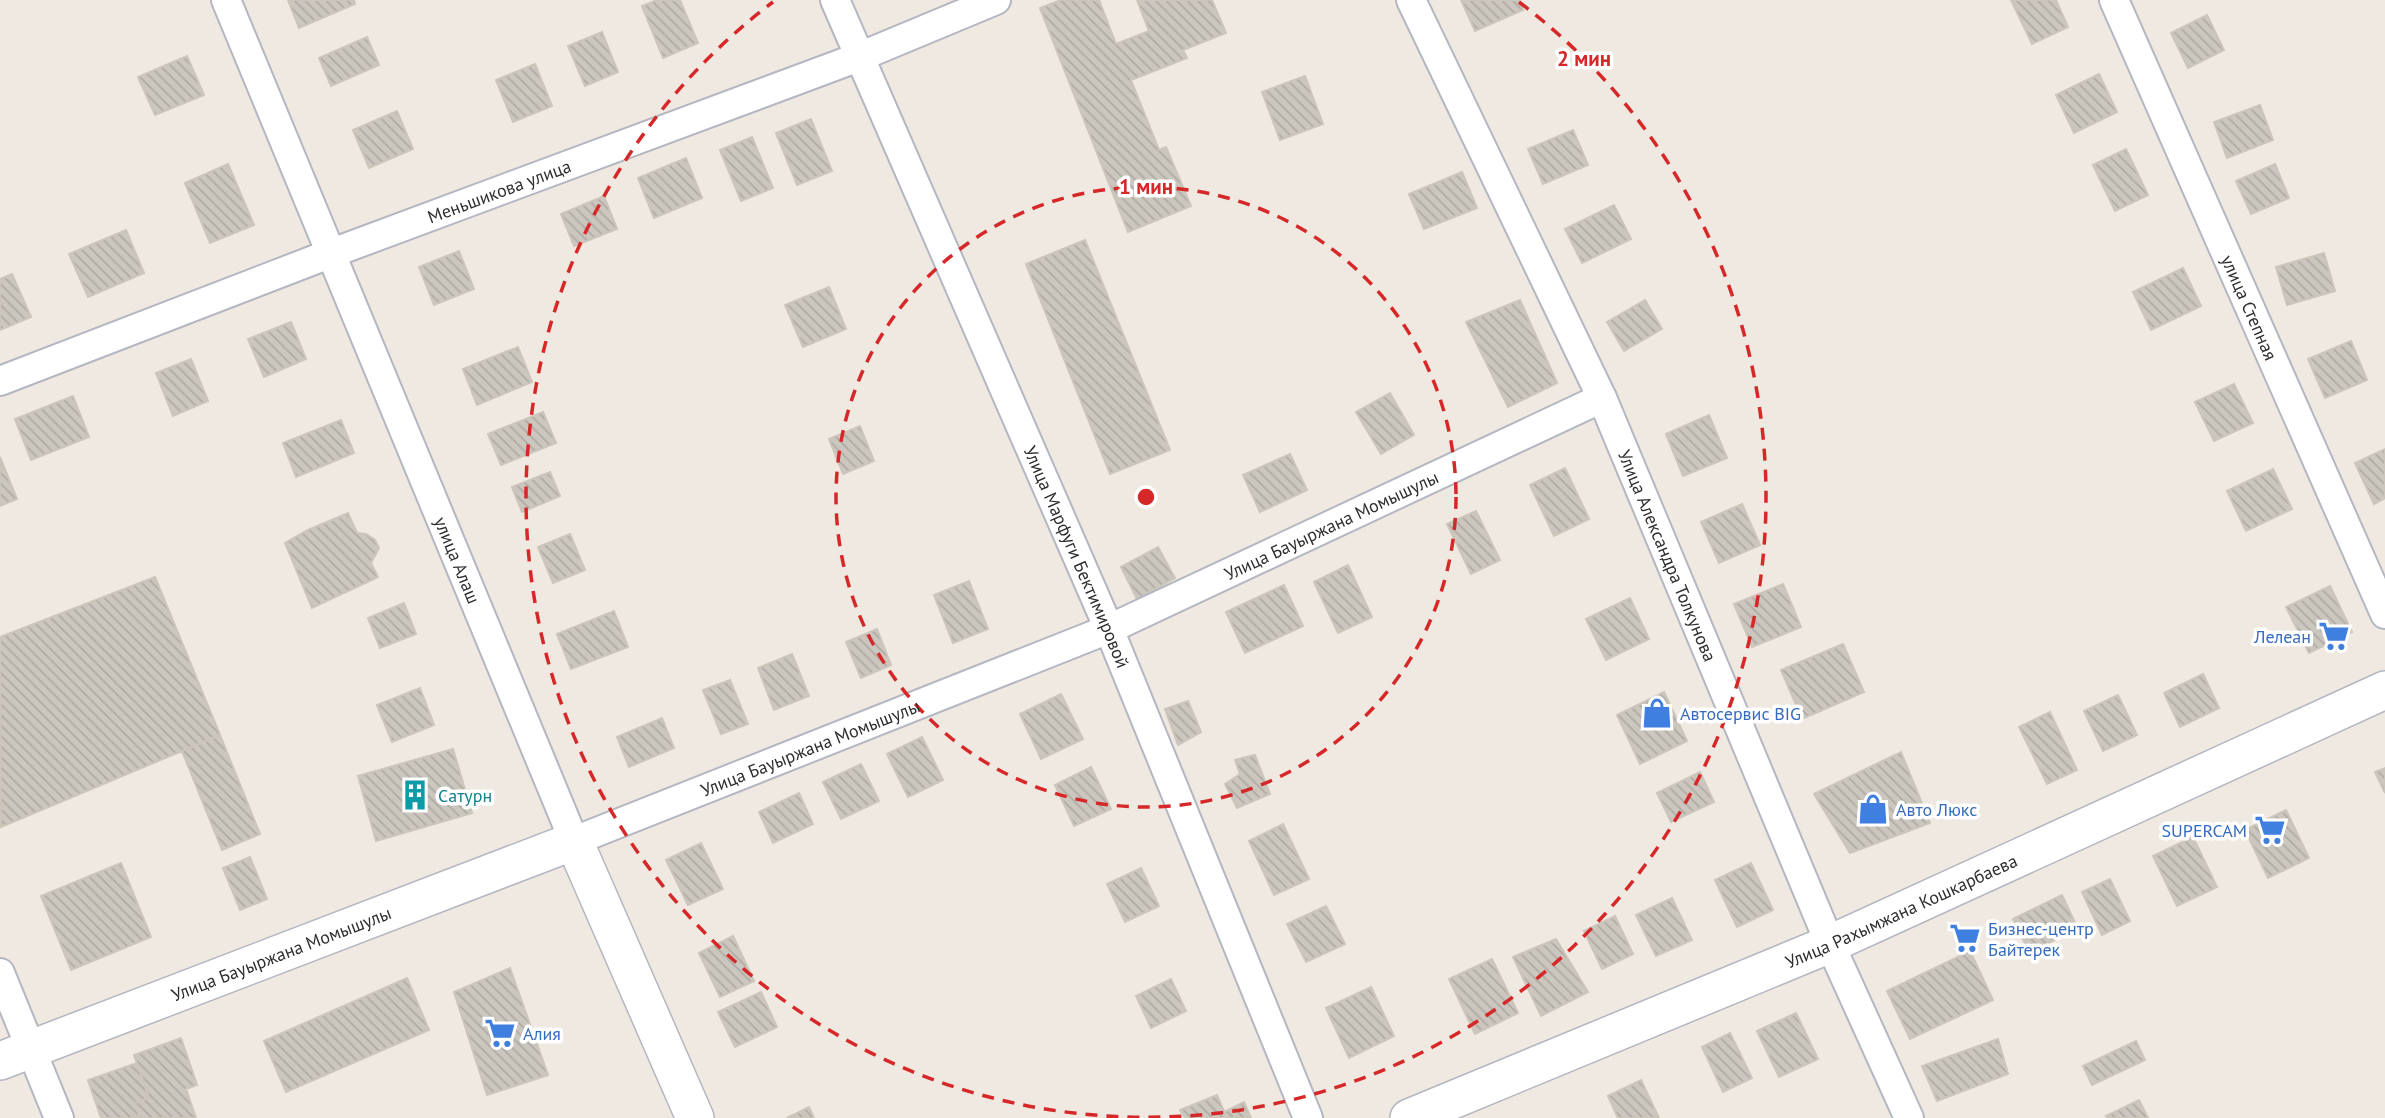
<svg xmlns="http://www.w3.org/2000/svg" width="2385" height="1118" font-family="'PT Sans',sans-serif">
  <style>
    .building { fill: url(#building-back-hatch); stroke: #cbc5ba; stroke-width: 2 }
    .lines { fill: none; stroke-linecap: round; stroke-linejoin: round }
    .minor-casing { stroke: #b4b7c1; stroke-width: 32 }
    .tertiary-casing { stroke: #b4b7c1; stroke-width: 40 }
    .minor { stroke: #fff; stroke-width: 28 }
    .tertiary { stroke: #fff; stroke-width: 37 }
    .ring { fill: none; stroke: #d62828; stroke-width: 3.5; stroke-dasharray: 12 9 }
    .labels { text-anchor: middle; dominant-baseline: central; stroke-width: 7; stroke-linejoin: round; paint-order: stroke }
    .street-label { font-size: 18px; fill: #2e2e2e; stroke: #fff }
    .shop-label { font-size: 18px; fill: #366cbe; stroke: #fff; text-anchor: start }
    .culture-label { font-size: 18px; fill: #0d838f; stroke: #fff; text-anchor: start }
    .centre { fill: #d62828; stroke: #fff; stroke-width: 3.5 }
    .ring-label { font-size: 21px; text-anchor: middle; font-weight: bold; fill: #d62828; stroke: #fff; stroke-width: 7; stroke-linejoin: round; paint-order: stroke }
  </style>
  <defs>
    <pattern id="building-back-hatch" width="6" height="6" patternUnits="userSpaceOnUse" patternTransform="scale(1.75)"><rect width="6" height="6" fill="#cbc7bf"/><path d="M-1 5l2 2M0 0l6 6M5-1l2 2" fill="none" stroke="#afaba4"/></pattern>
  </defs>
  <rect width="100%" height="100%" fill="#efe9e1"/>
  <path class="building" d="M288,0H354L355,4L299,28Z
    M657,0H680L698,43L663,58L642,6Z
    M1061,0H1099L1116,44L1149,31L1137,0H1212L1226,33L1183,50L1187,58L1131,80L1159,150L1166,147L1191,206L1128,232L1040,8Z
    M1461,0H1519L1523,10L1475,31Z
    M2011,0H2056L2068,27L2032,44Z
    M2207,15L2224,50L2188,68L2171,33Z
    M602,32L618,72L585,86L568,46Z
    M367,37L379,65L331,86L319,58Z
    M187,56L204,95L155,115L138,77Z
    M535,64L552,106L513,122L496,80Z
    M2099,74L2117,112L2074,133L2056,95Z
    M1305,76L1323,124L1280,140L1262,92Z
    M2260,105L2273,140L2227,158L2214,122Z
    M397,111L413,149L369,168L353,130Z
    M811,119L832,171L797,185L776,133Z
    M1573,130L1588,165L1543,184L1528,149Z
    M752,137L773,188L741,201L720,150Z
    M2126,149L2148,195L2115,211L2093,165Z
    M686,158L702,198L654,218L638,178Z
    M228,164L254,225L210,243L185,183Z
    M2275,164L2289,198L2251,214L2236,181Z
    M1462,172L1477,208L1424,229L1409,194Z
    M604,196L617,229L574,246L561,214Z
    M1614,205L1631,239L1582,263L1565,229Z
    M126,230L144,273L88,297L69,254Z
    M1085,240L1170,450L1110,474L1026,264Z
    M459,251L474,289L434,305L419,267Z
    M2324,253L2335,291L2287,305L2276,267Z
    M2183,268L2201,306L2151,330L2133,292Z
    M12,274L31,317L0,330V279Z
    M829,287L846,329L803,347L785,305Z
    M1520,300L1557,383L1508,407L1466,322Z
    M1645,300L1662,329L1624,351L1607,322Z
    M291,322L306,359L264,377L248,339Z
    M2351,341L2367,380L2325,398L2308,359Z
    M518,347L532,382L477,405L463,369Z
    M191,359L208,401L173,416L156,373Z
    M2234,384L2253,423L2214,441L2195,402Z
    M1390,393L1414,435L1381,454L1356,412Z
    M73,396L89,437L31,460L15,419Z
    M543,412L556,443L501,465L488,434Z
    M1709,415L1727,458L1683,476L1666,434Z
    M341,420L354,453L296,477L283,443Z
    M860,426L874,461L843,474L829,439Z
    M2385,449V498L2374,504L2355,463Z
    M1290,454L1307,490L1260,512L1243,475Z
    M0,457L17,499L0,506Z
    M1565,468L1589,519L1554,536L1530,485Z
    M2273,469L2292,509L2246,531L2227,491Z
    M550,472L560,496L522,512L512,487Z
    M1742,504L1760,545L1719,563L1701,522Z
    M1476,511L1500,560L1471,574L1447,524Z
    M348,513L357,533L366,534L375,540L379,548L371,563L378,577L312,608L285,543L308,530Z
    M570,534L585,570L553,583L538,547Z
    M1158,547L1175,578L1137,599L1121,567Z
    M1348,565L1372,617L1338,633L1314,582Z
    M155,577L220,735L1,827L0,637Z
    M969,581L988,629L953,643L934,595Z
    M1783,584L1801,627L1752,647L1734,604Z
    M1284,585L1303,626L1245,653L1226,612Z
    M2330,586L2352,632L2309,653L2286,607Z
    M1630,598L1649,639L1606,660L1586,619Z
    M404,603L416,634L380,648L368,618Z
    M614,611L628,647L571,669L557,634Z
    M877,629L891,665L861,678L846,642Z
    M1843,644L1864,692L1802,719L1781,670Z
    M792,654L809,696L774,710L758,668Z
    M2203,674L2219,708L2180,727L2164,693Z
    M730,680L748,724L721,734L703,690Z
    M420,688L434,725L392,742L377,705Z
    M1664,692L1687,741L1640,764L1617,715Z
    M1061,694L1083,739L1041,759L1020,714Z
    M2118,695L2137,735L2103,751L2084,711Z
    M1188,701L1201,732L1178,745L1165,709Z
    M2050,712L2077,770L2047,784L2019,727Z
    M662,718L674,748L629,767L617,737Z
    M220,735L260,834L222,850L182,751Z
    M922,737L943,780L908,797L887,754Z
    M453,749L472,813L376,841L358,776Z
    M1901,752L1930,823L1850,853L1814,794Z
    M1255,755L1270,794L1237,808L1225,784L1240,774L1235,760Z
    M861,764L879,801L841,819L823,782Z
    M1091,767L1111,809L1074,826L1055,785Z
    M2385,768V793L2375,772Z
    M1700,772L1714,802L1671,822L1657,793Z
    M799,793L813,824L773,843L759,812Z
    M2286,810L2309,858L2268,878L2245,830Z
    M1283,824L1309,879L1274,895L1249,841Z
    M2193,837L2217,887L2177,906L2153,856Z
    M701,843L723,889L688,905L666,860Z
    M250,857L267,899L240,910L223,868Z
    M121,863L151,937L71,970L41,896Z
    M1751,863L1773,910L1737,927L1715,880Z
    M1141,868L1159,906L1125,922L1107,884Z
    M2110,879L2130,921L2102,935L2082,892Z
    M2062,895L2078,929L2029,952L2013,919Z
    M1672,898L1692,940L1656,956L1636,915Z
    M1326,906L1345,944L1306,962L1287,924Z
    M1615,916L1633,954L1602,969L1584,931Z
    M733,936L754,981L720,997L699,953Z
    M1556,939L1588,992L1541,1016L1513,957Z
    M1970,951L1993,1000L1910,1039L1887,991Z
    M1492,959L1518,1013L1475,1034L1449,979Z
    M510,968L548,1075L487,1095L454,992Z
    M407,978L429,1030L286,1092L264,1041Z
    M1171,979L1186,1011L1151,1028L1136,996Z
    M1371,987L1394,1036L1349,1058L1326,1008Z
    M761,992L777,1027L735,1047L718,1012Z
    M1796,1013L1818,1059L1779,1077L1757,1031Z
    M1730,1033L1752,1078L1723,1092L1702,1047Z
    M181,1038L197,1085L186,1089L196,1118H140L135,1103L149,1098L134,1055Z
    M1998,1039L2008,1074L1937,1101L1922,1066Z
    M2136,1041L2145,1060L2092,1085L2083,1066Z
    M137,1063L149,1098L135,1103L140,1118H101L88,1080Z
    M1641,1080L1659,1118H1618L1608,1096Z
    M1217,1095L1227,1118H1185L1180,1110Z
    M2139,1100L2148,1118H2108L2106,1116Z
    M1244,1102L1251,1118H1212Z
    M809,1107L814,1118H787Z"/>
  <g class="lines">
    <g class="minor-casing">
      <g id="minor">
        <path id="s1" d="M226,0L574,841L1109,629L1602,398"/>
        <path id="s2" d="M835,0L1109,629L1308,1118"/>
        <path id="s3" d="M1411,0L1602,398L1830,944L1909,1118"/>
        <path id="s4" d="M2114,0L2385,614"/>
        <path id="s5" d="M0,381L332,253L859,57L996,0"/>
        <path d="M0,973L59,1118"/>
      </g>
    </g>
    <g class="tertiary-casing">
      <g id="tertiary">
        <path id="s6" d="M0,1061L574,841L695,1118"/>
        <path id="s7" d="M1409,1118L1830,944L2385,690"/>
      </g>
    </g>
    <use href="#minor" class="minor"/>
    <use href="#tertiary" class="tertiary"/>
  </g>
  <g class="ring">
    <circle cx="1146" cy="497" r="310"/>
    <path d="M1519 2A620 620 0 1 1 773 2"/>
  </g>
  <defs>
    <g id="supermarket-bare" transform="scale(2.415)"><path d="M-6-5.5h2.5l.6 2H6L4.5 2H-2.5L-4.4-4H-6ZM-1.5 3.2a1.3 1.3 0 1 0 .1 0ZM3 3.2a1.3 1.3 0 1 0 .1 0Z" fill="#3f7fe0" stroke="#fff" stroke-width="2.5" paint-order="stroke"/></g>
    <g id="shop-bare" transform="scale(2.415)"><path d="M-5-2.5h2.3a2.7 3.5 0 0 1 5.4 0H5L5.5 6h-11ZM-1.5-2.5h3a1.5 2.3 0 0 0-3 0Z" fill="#3f7fe0" stroke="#fff" stroke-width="2.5" paint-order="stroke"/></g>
    <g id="building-bare" transform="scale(2.415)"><path d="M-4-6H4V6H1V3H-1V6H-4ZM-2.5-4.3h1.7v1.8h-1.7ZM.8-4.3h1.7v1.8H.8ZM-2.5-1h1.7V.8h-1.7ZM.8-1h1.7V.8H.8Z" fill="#0f9aa8" stroke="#fff" stroke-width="2.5" paint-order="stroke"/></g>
  </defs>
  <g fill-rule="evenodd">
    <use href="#supermarket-bare" x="2334" y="636"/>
    <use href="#shop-bare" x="1657" y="713"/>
    <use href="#building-bare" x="415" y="795"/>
    <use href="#shop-bare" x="1873" y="809"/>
    <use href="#supermarket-bare" x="2270" y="830"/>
    <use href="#supermarket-bare" x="1965" y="938"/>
    <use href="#supermarket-bare" x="500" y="1033"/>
  </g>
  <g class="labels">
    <g class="street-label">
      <text stroke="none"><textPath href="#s5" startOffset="534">Меньшикова улица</textPath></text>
      <text stroke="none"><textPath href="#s4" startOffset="336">улица Степная</textPath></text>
      <text stroke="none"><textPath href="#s1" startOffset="1731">Улица Бауыржана Момышулы</textPath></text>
      <text stroke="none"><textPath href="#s3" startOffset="612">Улица Александра Толкунова</textPath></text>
      <text stroke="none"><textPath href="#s2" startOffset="607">Улица Марфуги Бектимировой</textPath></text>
      <text stroke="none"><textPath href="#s1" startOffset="606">улица Алаш</textPath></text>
      <text stroke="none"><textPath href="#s1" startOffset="1164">Улица Бауыржана Момышулы</textPath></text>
      <text stroke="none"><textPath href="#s7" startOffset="534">Улица Рахымжана Кошкарбаева</textPath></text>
      <text stroke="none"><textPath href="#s6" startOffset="301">Улица Бауыржана Момышулы</textPath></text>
    </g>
    <g class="shop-label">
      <text x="2311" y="636" text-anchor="end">Лелеан</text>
      <text x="1680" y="713">Автосервис BIG</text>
      <text x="1896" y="809">Авто Люкс</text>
      <text x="2247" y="830" text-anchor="end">SUPERCAM</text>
      <text x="1988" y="928">Бизнес-центр<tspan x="1988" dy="21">Байтерек</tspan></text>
      <text x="523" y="1033">Алия</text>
    </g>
    <g class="culture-label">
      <text x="438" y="795">Сатурн</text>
    </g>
  </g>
  <circle cx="1146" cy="497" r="10" class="centre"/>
  <g class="ring-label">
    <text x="1584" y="66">2 мин</text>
    <text x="1146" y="194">1 мин</text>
  </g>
</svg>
